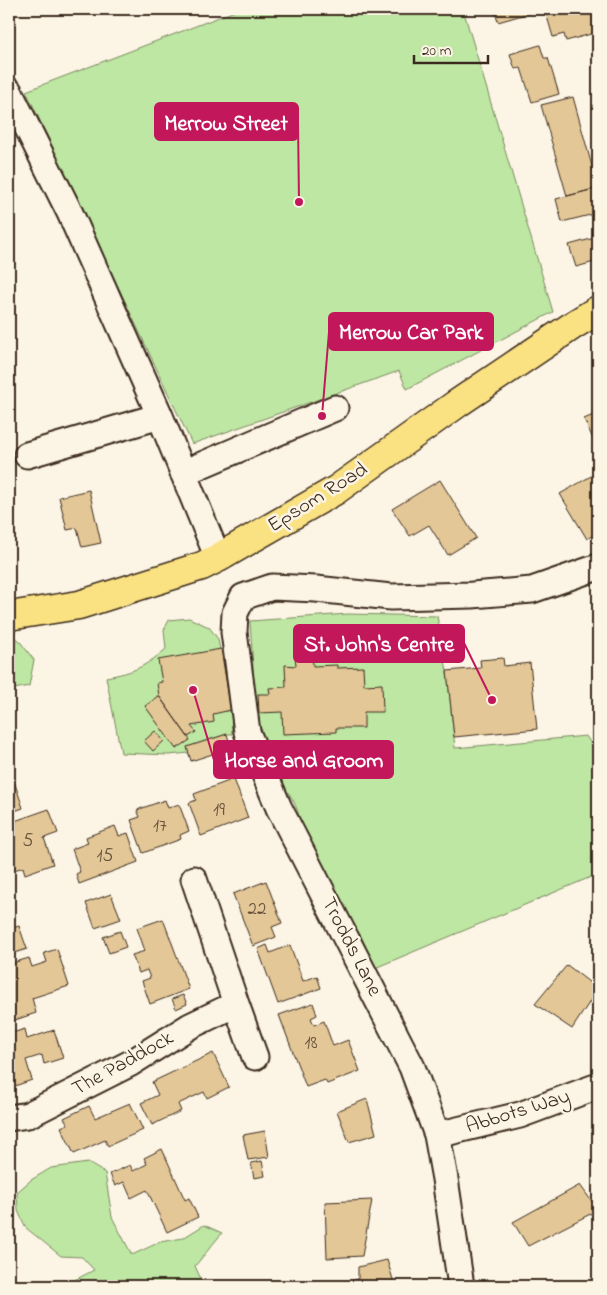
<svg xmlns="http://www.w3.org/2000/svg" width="607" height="1295" font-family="'Indie Flower',sans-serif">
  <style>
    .green { fill: #bde7a3; stroke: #7c8860 }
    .building { fill: #e3c797; stroke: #3b2a1e }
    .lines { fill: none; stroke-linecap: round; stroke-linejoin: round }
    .minor-casing { stroke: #3b2a1e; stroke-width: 29 }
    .major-casing { stroke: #3b2a1e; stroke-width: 31 }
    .minor { stroke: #fcf5e5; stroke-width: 25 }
    .major { stroke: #fae181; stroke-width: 28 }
    .labels { text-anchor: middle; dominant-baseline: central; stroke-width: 5; stroke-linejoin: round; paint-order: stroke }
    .number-label { font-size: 19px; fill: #65513c }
    .street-label { font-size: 21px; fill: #3b2a1e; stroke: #fcf5e5 }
    .leader { fill: none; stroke: #c2185b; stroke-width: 2 }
    .callout-dot { fill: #c2185b; stroke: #fcf5e5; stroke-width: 2 }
    .callout { fill: #c2185b; stroke: #c2185b; stroke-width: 2 }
    .callout-label { font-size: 22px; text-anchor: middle; font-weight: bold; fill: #fff }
  </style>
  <rect width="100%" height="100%" fill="#fcf5e5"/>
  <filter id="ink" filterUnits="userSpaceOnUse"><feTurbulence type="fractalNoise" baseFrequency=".02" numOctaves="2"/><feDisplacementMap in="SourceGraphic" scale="10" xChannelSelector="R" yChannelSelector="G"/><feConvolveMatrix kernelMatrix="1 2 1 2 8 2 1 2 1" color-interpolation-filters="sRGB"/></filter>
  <g filter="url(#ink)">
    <path class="green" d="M240,9H463L553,312L407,389L399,371L192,444L26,91Z
      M348,614L437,616L447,671L455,748L586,736L598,754V874L375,968L361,936L347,916L302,831C300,815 294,794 280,785L257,729L250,621Z
      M189,618L209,627L218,639L231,710L232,734H227L187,747L189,753L169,755L121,753L106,677C135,672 144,667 166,649L164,630L169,620Z
      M9,639H18L34,660L29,686L9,690Z
      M88,1163L105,1173L112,1217L132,1255L160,1242L183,1238L204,1225L222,1233L195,1266L204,1286H63L94,1270L82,1257L61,1256L26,1228L18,1211L17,1192L31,1180L51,1168Z"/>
    <path class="building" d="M494,9H539L540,10L498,22Z
      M561,9L562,15L582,9H598V32L566,41L564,34L553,37L546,13Z
      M540,45L544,58H548L559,94L532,102L521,68L515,69L510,54Z
      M573,97L598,188L567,196L541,105Z
      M598,188V213L562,222L556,199Z
      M598,237V261L576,267L569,245Z
      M598,413V450L584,419Z
      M598,472V532L587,539L560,494Z
      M440,480L476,538L448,555L429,525L410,536L392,509Z
      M89,490L101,543L82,547L77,528L67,530L59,497Z
      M221,649L231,710L213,714L214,722L191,726L196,732L188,737L159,696L157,683L162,682L158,660Z
      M312,654L313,666L337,665V668L363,667L364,685L382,684L383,712H364V728H336V732L283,734L282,712L259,713L258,694H270L269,688L286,687L285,665L296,666L295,655Z
      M503,658L504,666L530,663L537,729L454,737L447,671L481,668L480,660Z
      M159,696L190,740L176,749L145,706Z
      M155,731L164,741L153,751L144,741Z
      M227,734L231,748L191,761L187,747Z
      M11,772L23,808L9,813V773Z
      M234,779L248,818L201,836L189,803L196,800L194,794Z
      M165,800L168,808L179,804L189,831L180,835L181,839L143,853L131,820L140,817L137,810Z
      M49,809L58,833L44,838L53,864L25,874L23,867L9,872V842L12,841L9,832V823Z
      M115,826L119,836L128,833L138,862L79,884L76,874L80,872L72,849L88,843L86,837Z
      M266,881L282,923L272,927L276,937L253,946L233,894Z
      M111,894L121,919L95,928L86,903Z
      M163,919L189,989L150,1004L142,981L150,978L147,970L139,973L132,955L145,951L137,928Z
      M19,926L27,949L9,955V929Z
      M120,931L126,947L109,953L103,937Z
      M267,945L270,953L290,945L303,981L317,976L321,988L278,1004L258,949Z
      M57,949L69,986L32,998L36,1013L12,1021L9,1012V964L29,958L32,967L47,962L44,953Z
      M567,965L598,989L572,1029L535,1004Z
      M183,995L187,1004L176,1009L172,999Z
      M313,1003L317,1015L311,1018L314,1025L324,1021L333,1046L348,1040L360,1071L327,1084L325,1080L306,1087L279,1015Z
      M25,1029L27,1039L54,1030L63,1058L44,1064L42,1055L26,1060L32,1080L9,1088V1034Z
      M213,1053L229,1087L207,1098L204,1092L178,1104L181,1111L152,1125L141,1103L158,1095L152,1082Z
      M367,1099L376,1134L349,1142L337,1111Z
      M130,1103L143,1130L108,1146L105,1140L74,1154L61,1127L68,1124L64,1118L89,1106L95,1118Z
      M265,1131L269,1157L248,1160L243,1135Z
      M162,1149L185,1200L189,1198L198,1217L167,1232L147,1190L131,1198L124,1182L115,1186L110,1174L130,1165L133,1171L147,1164L144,1158Z
      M262,1161L265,1176L254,1178L251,1163Z
      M580,1185L598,1210L528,1246L513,1222Z
      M372,1200L362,1256L327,1258L325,1202Z
      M387,1260L395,1286H332L358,1279V1267Z"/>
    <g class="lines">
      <g class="minor-casing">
        <path id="minor" d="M9,91L70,213L160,416L218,558
          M27,455L160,416
          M183,473L335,408
          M236,1004L255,1057
          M9,1118L28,1115L131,1063L190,1026L236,1004L194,879
          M437,1135L520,1115L598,1086
          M461,1286L445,1179L437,1135L412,1067L279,808L247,732L234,632L235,613L243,597L272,587L316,589L391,597L472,595L532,590L598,567"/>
      </g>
      <g class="major-casing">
        <path id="major" d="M9,616L79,605L202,566L218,558L336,490L458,403L575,324L598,310"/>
      </g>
      <use href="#minor" class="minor"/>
      <use href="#major" class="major"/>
    </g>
  </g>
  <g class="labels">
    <g class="number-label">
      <text x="219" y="810">19</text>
      <text x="160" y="826">17</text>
      <text x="28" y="841">5</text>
      <text x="105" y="856">15</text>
      <text x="257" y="909">22</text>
      <text x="311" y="1043">18</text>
    </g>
    <g class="street-label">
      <text transform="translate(318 498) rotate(-32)">Epsom Road</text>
      <text transform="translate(351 947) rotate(63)">Trodds Lane</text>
      <text transform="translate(123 1064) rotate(-29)">The Paddock</text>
      <text transform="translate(518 1112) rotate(-17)">Abbots Way</text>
    </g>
  </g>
  <path class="leader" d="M299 202L298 122M322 416L329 332M492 700L464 643M193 690L214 760"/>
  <g class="callout-dot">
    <circle cx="299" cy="202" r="5"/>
    <circle cx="322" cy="416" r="5"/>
    <circle cx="492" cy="700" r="5"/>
    <circle cx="193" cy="690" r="5"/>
  </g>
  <g class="callout">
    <rect x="155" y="103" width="143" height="37" rx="5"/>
    <rect x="329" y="313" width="164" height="37" rx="5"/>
    <rect x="294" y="625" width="170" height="37" rx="5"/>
    <rect x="214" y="741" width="179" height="37" rx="5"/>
  </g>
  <g class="callout-label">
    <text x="226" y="130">Merrow Street</text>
    <text x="411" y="339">Merrow Car Park</text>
    <text x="379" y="651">St. John's Centre</text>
    <text x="304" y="767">Horse and Groom</text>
  </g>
  <rect width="607" height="1295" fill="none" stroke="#fcf5e5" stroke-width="30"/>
  <rect x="15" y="15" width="577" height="1265" fill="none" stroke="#3b2a1e" stroke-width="2" filter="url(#ink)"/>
  <path d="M414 55v8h74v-8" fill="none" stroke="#3b2a1e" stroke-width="2.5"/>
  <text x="422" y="55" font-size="15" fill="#3b2a1e" stroke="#fcf5e5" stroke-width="4" paint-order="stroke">20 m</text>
</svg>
